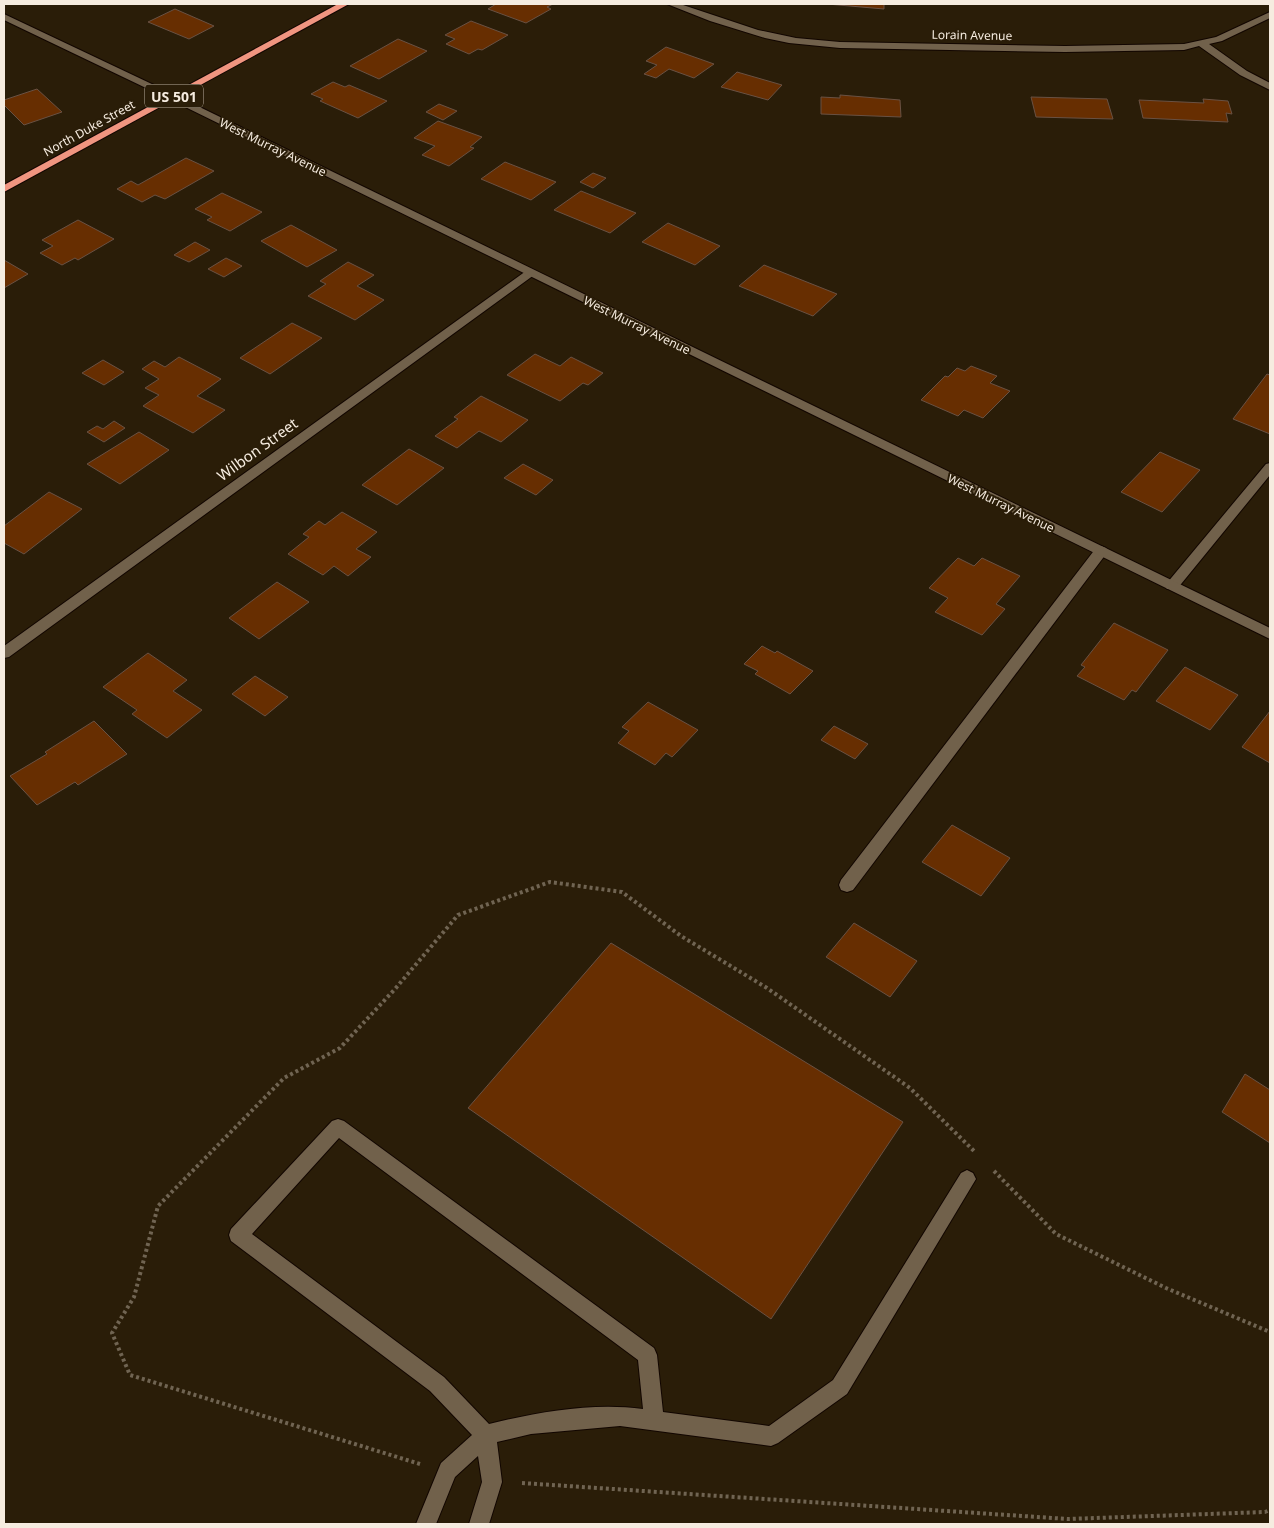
<svg xmlns="http://www.w3.org/2000/svg" width="1274" height="1528" font-family="'Noto Sans',sans-serif">
  <style>
    .building { fill: #672e01; stroke: #695143 }
    .lines { fill: none; stroke-linecap: round; stroke-linejoin: round }
    .lane-casing { stroke: #120600; stroke-width: 2 }
    .street-casing { stroke: #120600; stroke-width: 2 }
    .secondary-casing { stroke: #120600; stroke-width: 2 }
    .highway-casing { stroke: #120600; stroke-width: 2 }
    .path { stroke: #706452; stroke-width: 4; stroke-dasharray: 3 3; stroke-linecap: butt }
    .lane { fill: #71614b; fill-rule: evenodd }
    .street { fill: #71614b; fill-rule: evenodd }
    .secondary { fill: #71614b; fill-rule: evenodd }
    .highway { fill: #f09580; fill-rule: evenodd }
    .labels { text-anchor: middle; dominant-baseline: central; stroke-width: 4; stroke-linejoin: round; paint-order: stroke }
    .far-street-label { font-size: 12px; fill: #f6ece0; stroke: #2a1d08 }
    .shield { fill: #2a1d08; stroke: #b9ae9f; stroke-width: 1 }
    .shield-label { font-size: 14px; font-weight: bold; fill: #f6ece0 }
    .street-label { font-size: 15px; fill: #f6ece0; stroke: #2a1d08 }
  </style>
  <rect width="100%" height="100%" fill="#2a1d08"/>
  <path class="building" d="M496,4H553L547,7L551,9L526,23L488,9Z
    M827,4H884V9Z
    M175,9L214,26L189,39L148,22Z
    M471,21L508,35L482,50L478,49L469,54L446,44L455,39L445,35Z
    M398,39L427,51L379,79L350,66Z
    M666,47L714,64L694,78L669,69L656,78L644,74L657,65L646,61Z
    M737,72L782,85L768,100L721,87Z
    M333,82L345,87L349,85L387,101L358,118L320,101L323,99L311,94Z
    M37,89L62,112L24,125L4,105V100Z
    M840,95L900,100L901,117L821,114V97L840,98Z
    M1031,97L1107,99L1113,119L1036,117Z
    M1203,99L1228,101L1232,114L1226,113L1228,122L1143,118L1139,100L1204,103Z
    M439,104L457,111L443,120L426,112Z
    M438,121L482,137L470,147L474,148L449,166L422,155L435,146L414,138Z
    M186,158L214,171L165,199L155,195L142,202L117,189L131,181L138,185Z
    M505,162L556,182L531,200L481,179Z
    M593,173L606,178L593,188L580,182Z
    M581,191L636,213L610,233L554,210Z
    M222,193L239,201L262,212L230,231L207,220L212,217L195,209Z
    M78,220L114,239L78,260L75,258L62,265L40,253L53,246L42,240Z
    M668,223L720,246L695,265L642,242Z
    M291,225L337,250L307,267L261,241Z
    M195,242L210,250L189,262L174,255Z
    M226,258L242,266L224,277L208,269Z
    M4,260L28,274L4,288Z
    M348,262L374,275L357,286L384,300L355,320L308,296L326,284L320,281Z
    M764,265L837,294L813,316L739,286Z
    M292,323L322,338L270,374L240,358Z
    M535,354L560,366L571,357L603,373L588,385L583,383L560,401L507,375Z
    M179,357L221,379L197,396L225,410L193,433L143,406L159,395L145,388L159,379L142,369L154,361L165,367Z
    M103,360L124,372L104,385L82,373Z
    M971,366L997,376L990,383L1010,391L983,418L964,410L958,416L921,400L945,376L948,377L957,368L965,371Z
    M1267,374L1270,375V434L1233,419Z
    M481,396L528,420L501,442L479,431L457,448L435,436L458,419L454,417Z
    M114,421L125,428L104,442L87,432L97,426L103,429Z
    M139,432L169,450L120,484L87,464Z
    M409,449L444,468L397,505L362,485Z
    M1160,452L1200,470L1162,512L1121,492Z
    M523,464L553,480L536,495L504,478Z
    M49,492L82,509L24,554L4,543V526Z
    M342,512L377,532L356,549L371,557L348,576L334,566L323,575L288,554L309,537L303,534L319,521L325,525Z
    M958,558L974,566L982,558L1020,576L996,604L1005,609L982,635L935,612L948,598L929,588Z
    M277,582L309,602L259,639L229,618Z
    M1114,623L1168,650L1136,692L1132,690L1124,700L1077,676L1085,667L1081,665Z
    M762,646L775,653L777,651L813,671L790,694L755,674L758,671L744,664Z
    M148,653L187,680L173,691L202,710L167,738L132,714L137,710L103,687Z
    M1185,667L1238,695L1210,730L1156,701Z
    M255,676L288,697L265,716L232,694Z
    M648,702L698,730L672,757L666,753L655,765L618,743L629,731L622,727Z
    M1270,711V763L1242,747Z
    M94,721L127,754L78,785L75,782L37,805L10,776L47,754L45,752Z
    M834,726L868,744L855,759L821,740Z
    M952,825L1010,858L981,896L922,862Z
    M854,923L917,961L890,997L826,957Z
    M611,943L903,1122L771,1319L468,1108Z
    M1245,1074L1270,1090V1143L1222,1112Z"/>
  <g class="lines">
    <g class="lane-casing">
      <path id="lane" d="M1270,463V475L1177,589H1167L1165,586L1167,583L1266,464Z
        M1101,546L1106,548L1108,551L1106,554L853,890L847,892L841,890L839,885L841,880L1096,548Z
        M338,1119L344,1121L654,1348L657,1355L663,1412L769,1426L833,1380L961,1173L967,1170L973,1173L976,1179L847,1394L778,1443L771,1446L620,1426L531,1434L497,1442L502,1482L489,1524H469L482,1482L478,1456L455,1477L436,1524H416L441,1463L472,1435L430,1391L231,1241L229,1235L231,1229L332,1121ZM339,1138L638,1360L643,1409C593,1402 538,1412 489,1424L444,1377L252,1234Z"/>
    </g>
    <g class="street-casing">
      <path id="street" d="M667,4H680L758,30L796,38L840,42L1065,46L1184,44L1216,37L1270,12V18L1222,41L1209,44L1247,71L1270,83V90L1240,75L1199,46L1184,50L1065,52L840,48L789,43L765,38L710,21Z
        M530,270L534,271L536,273L534,275L9,657L4,658V646L526,271Z"/>
    </g>
    <g class="secondary-casing">
      <path id="secondary" d="M4,14L175,95L1270,628V639L169,99L4,20Z"/>
    </g>
    <g class="highway-casing">
      <path id="highway" d="M338,4H349L4,192V185Z"/>
    </g>
    <path class="path" d="M994,1171L1056,1234L1166,1288L1270,1332
      M420,1464L130,1375L112,1333L134,1297L158,1206L284,1078L340,1048L395,989L458,915L550,882L622,892L681,936L767,988L910,1088L975,1152
      M522,1483L1068,1519L1265,1512L1270,1510"/>
    <use href="#lane" class="lane"/>
    <use href="#street" class="street"/>
    <use href="#secondary" class="secondary"/>
    <use href="#highway" class="highway"/>
  </g>
  <g class="labels">
    <g class="far-street-label">
      <text transform="translate(972 35) rotate(1)">Lorain Avenue</text>
      <text transform="translate(89 128) rotate(-29)">North Duke Street</text>
      <text transform="translate(273 147) rotate(26)">West Murray Avenue</text>
      <text transform="translate(637 325) rotate(26)">West Murray Avenue</text>
      <text transform="translate(1001 503) rotate(26)">West Murray Avenue</text>
    </g>
    <rect class="shield" x="145" y="84.5" width="58" height="23" rx="4"/>
    <g class="shield-label">
      <text x="174" y="96">US 501</text>
    </g>
    <g class="street-label">
      <text transform="translate(257 449) rotate(-36)">Wilbon Street</text>
    </g>
  </g>
  <rect width="1274" height="1528" fill="none" stroke="#f6ece0" stroke-width="10"/>
</svg>
